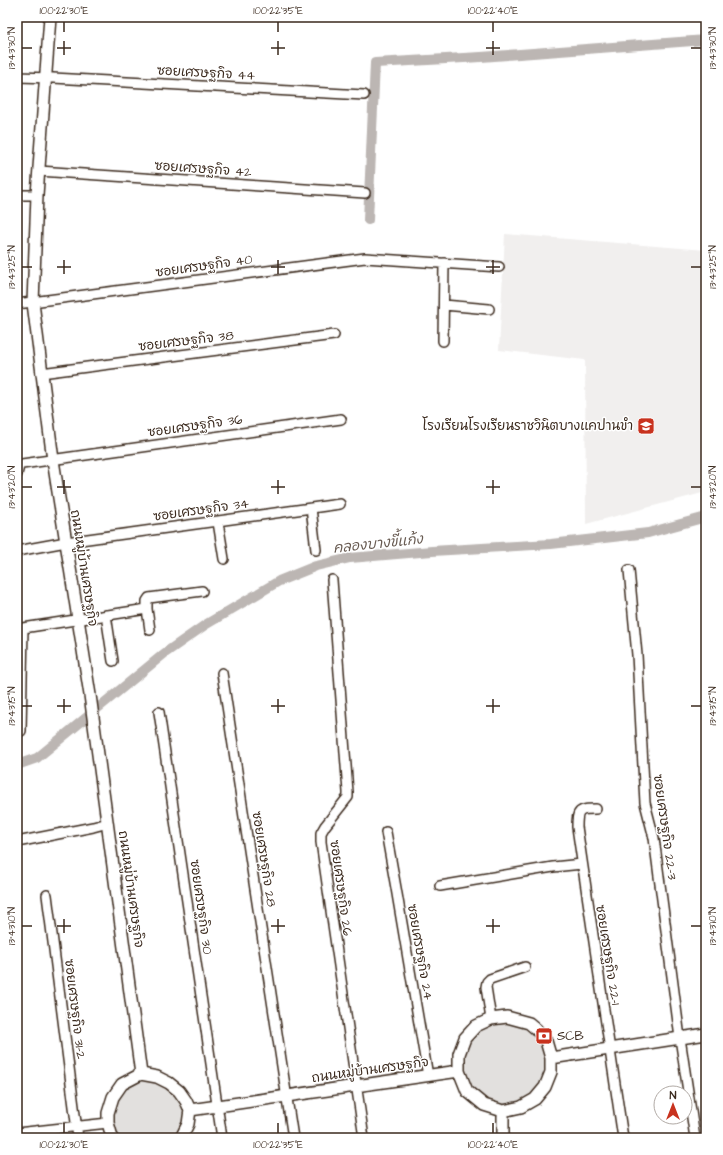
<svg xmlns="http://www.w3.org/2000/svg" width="723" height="1155" font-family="'Architects Daughter','Playpen Sans Thai',sans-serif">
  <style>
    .built { fill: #f1efee }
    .green { fill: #e2e0de; stroke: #8e857e }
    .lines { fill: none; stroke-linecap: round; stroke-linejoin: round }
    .canal { stroke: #bcb6b3; stroke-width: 10 }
    .minor-casing { stroke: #3b2a1e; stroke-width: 12 }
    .tertiary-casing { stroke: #3b2a1e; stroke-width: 14 }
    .minor { stroke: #fff; stroke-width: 9 }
    .tertiary { stroke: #fff; stroke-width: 11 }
    .ticks { fill: none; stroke: #3b2a1e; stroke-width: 1.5 }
    .labels { text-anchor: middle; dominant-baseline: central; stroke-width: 3; stroke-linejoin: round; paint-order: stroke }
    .street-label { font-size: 13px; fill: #3b2a1e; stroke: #fff }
    .poi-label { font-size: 13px; fill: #3b2a1e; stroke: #fff; text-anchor: end }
    .water-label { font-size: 14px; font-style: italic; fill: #685b52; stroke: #fff }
    .neatline { fill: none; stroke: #3b2a1e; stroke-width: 1.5 }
    .ticks-label { font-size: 10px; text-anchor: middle; fill: #3b2a1e }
  </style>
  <rect width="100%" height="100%" fill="#fff"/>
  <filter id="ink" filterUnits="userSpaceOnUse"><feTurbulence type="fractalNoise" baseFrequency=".025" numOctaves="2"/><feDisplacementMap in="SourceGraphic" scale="8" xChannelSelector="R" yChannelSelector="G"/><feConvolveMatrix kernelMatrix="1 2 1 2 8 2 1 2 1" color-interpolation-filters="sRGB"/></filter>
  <g filter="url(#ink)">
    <path class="built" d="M505,234L706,250V492L586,524L585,360L499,350Z"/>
    <path class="green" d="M499,1020L527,1024C533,1031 540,1038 544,1046C548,1052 548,1060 547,1067C541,1119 464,1115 463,1064C463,1053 466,1041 475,1033C480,1028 492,1024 499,1020Z
      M142,1080L166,1084L182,1102L184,1113L183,1125L176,1138H121L117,1134L113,1123L112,1111L122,1090L131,1083Z"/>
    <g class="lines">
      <path class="canal" d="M368,220L375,63L481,57L706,40
        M17,765L37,758L165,653L205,625L279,581L316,566L350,558L432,551L551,544L648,533L706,517"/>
      <g class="minor-casing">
        <path id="minor" d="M17,77L53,78L364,95
          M39,171L365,193
          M17,195H37
          M17,304L365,258L499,267
          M444,305L489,309
          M443,341L444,263
          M41,373L334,335
          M17,474L19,466L22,464L341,419
          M311,508L316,550
          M218,522L224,559
          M17,551L66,542L340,504
          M629,570L637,655L645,803L654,838L680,1038L695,1138
          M332,580L348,792V797L325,826L321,833V842L364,1138
          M147,609L150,630
          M106,615L113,661
          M222,673L293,1138
          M159,712L222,1138
          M21,731L23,628L147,609V601L149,598L202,591
          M596,809C579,809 577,810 577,827L623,1138
          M386,832L396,888L428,1076
          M17,842L93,827L108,823
          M440,886L553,867L582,864
          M47,895L78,1138
          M491,1019L486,987L487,982L490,979L525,967
          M17,1133L108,1123"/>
      </g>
      <g class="tertiary-casing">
        <path id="tertiary" d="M50,17L37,195L33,303L53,460L90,695L141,1074
          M507,1017L529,1023L536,1029L546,1041L551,1058V1072L545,1087L535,1099L521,1107L503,1111L484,1105L467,1091L459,1071V1054L465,1038L476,1026L491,1019Z
          M551,1058L706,1034
          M190,1110L459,1071
          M113,1138L112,1137L108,1123V1113L113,1097L122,1084L141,1074L157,1077L169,1083L179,1091L186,1101L190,1110L188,1124L181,1138
          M503,1138V1111"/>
      </g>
      <use href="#minor" class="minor"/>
      <use href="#tertiary" class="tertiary"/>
    </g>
  </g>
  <path class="ticks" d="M64,22V32M278,22V32M493,22V32M64,41V55M278,41V55M493,41V55M22,48H32M57,48H71M271,48H285M486,48H500M691,48H701M64,260V274M278,260V274M493,260V274M22,267H32M57,267H71M271,267H285M486,267H500M691,267H701M64,480V494M278,480V494M493,480V494M22,487H32M57,487H71M271,487H285M486,487H500M691,487H701M64,699V713M278,699V713M493,699V713M22,706H32M57,706H71M271,706H285M486,706H500M691,706H701M64,919V933M278,919V933M493,919V933M22,926H32M57,926H71M271,926H285M486,926H500M691,926H701M64,1123V1133M278,1123V1133M493,1123V1133"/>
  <defs>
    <g id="school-square" transform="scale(0.9)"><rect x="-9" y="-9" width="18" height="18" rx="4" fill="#c8321e" stroke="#fff"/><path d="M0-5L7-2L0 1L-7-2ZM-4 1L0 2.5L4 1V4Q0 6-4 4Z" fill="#fff"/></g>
    <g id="bank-square" transform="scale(0.9)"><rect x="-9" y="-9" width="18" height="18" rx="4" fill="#c8321e" stroke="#fff"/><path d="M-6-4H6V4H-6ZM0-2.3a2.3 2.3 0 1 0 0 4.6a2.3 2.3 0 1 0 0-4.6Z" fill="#fff"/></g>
  </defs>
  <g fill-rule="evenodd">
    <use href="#school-square" x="646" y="426"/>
    <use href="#bank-square" x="544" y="1036"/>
  </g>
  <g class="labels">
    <g class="street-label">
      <text transform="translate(206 73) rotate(3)">ซอยเศรษฐกิจ 44</text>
      <text transform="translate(203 169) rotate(4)">ซอยเศรษฐกิจ 42</text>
      <text transform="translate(204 266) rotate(-8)">ซอยเศรษฐกิจ 40</text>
      <text transform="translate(186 341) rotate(-7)">ซอยเศรษฐกิจ 38</text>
      <text transform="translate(195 426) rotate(-8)">ซอยเศรษฐกิจ 36</text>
      <text transform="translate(201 510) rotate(-8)">ซอยเศรษฐกิจ 34</text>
      <text transform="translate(84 568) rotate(81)">ถนนหมู่บ้านเศรษฐกิจ</text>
      <text transform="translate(665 827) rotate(82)">ซอยเศรษฐกิจ 22-3</text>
      <text transform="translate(264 859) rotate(81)">ซอยเศรษฐกิจ 28</text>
      <text transform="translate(341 888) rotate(82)">ซอยเศรษฐกิจ 26</text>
      <text transform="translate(131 889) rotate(82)">ถนนหมู่บ้านเศรษฐกิจ</text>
      <text transform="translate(201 907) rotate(82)">ซอยเศรษฐกิจ 30</text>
      <text transform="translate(420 952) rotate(80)">ซอยเศรษฐกิจ 24</text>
      <text transform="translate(608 955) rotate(81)">ซอยเศรษฐกิจ 22-1</text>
      <text transform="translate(75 1009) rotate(83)">ซอยเศรษฐกิจ 31-2</text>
      <text transform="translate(370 1070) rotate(-8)">ถนนหมู่บ้านเศรษฐกิจ</text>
    </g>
    <g class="poi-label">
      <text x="633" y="426">โรงเรียนโรงเรียนราชวินิตบางแคปานขำ</text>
      <text x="557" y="1036" text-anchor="start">SCB</text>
    </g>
    <g class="water-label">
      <text transform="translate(378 544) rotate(-6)">คลองบางขี้แก้ง</text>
    </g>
  </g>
  <rect width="723" height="1155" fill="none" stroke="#fff" stroke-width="44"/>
  <g transform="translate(673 1105)"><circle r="19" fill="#ffffff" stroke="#b1aaa5"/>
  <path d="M0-3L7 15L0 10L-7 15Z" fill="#c8321e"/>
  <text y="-6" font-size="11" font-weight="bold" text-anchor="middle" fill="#3b2a1e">N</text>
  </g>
  <rect x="22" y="22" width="679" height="1111" class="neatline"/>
  <g class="ticks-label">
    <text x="64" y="14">100°22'30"E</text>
    <text x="278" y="14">100°22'35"E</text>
    <text x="493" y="14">100°22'40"E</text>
    <text transform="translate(11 48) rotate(-90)" y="4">13°43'30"N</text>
    <text transform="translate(712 48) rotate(-90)" y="4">13°43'30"N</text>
    <text transform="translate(11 267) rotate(-90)" y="4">13°43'25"N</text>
    <text transform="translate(712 267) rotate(-90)" y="4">13°43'25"N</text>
    <text transform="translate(11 487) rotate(-90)" y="4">13°43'20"N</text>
    <text transform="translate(712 487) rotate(-90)" y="4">13°43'20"N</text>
    <text transform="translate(11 706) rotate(-90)" y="4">13°43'15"N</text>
    <text transform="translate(712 706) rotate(-90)" y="4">13°43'15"N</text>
    <text transform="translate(11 926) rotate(-90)" y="4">13°43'10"N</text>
    <text transform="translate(712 926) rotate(-90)" y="4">13°43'10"N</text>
    <text x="64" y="1148">100°22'30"E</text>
    <text x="278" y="1148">100°22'35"E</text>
    <text x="493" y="1148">100°22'40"E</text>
  </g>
</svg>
